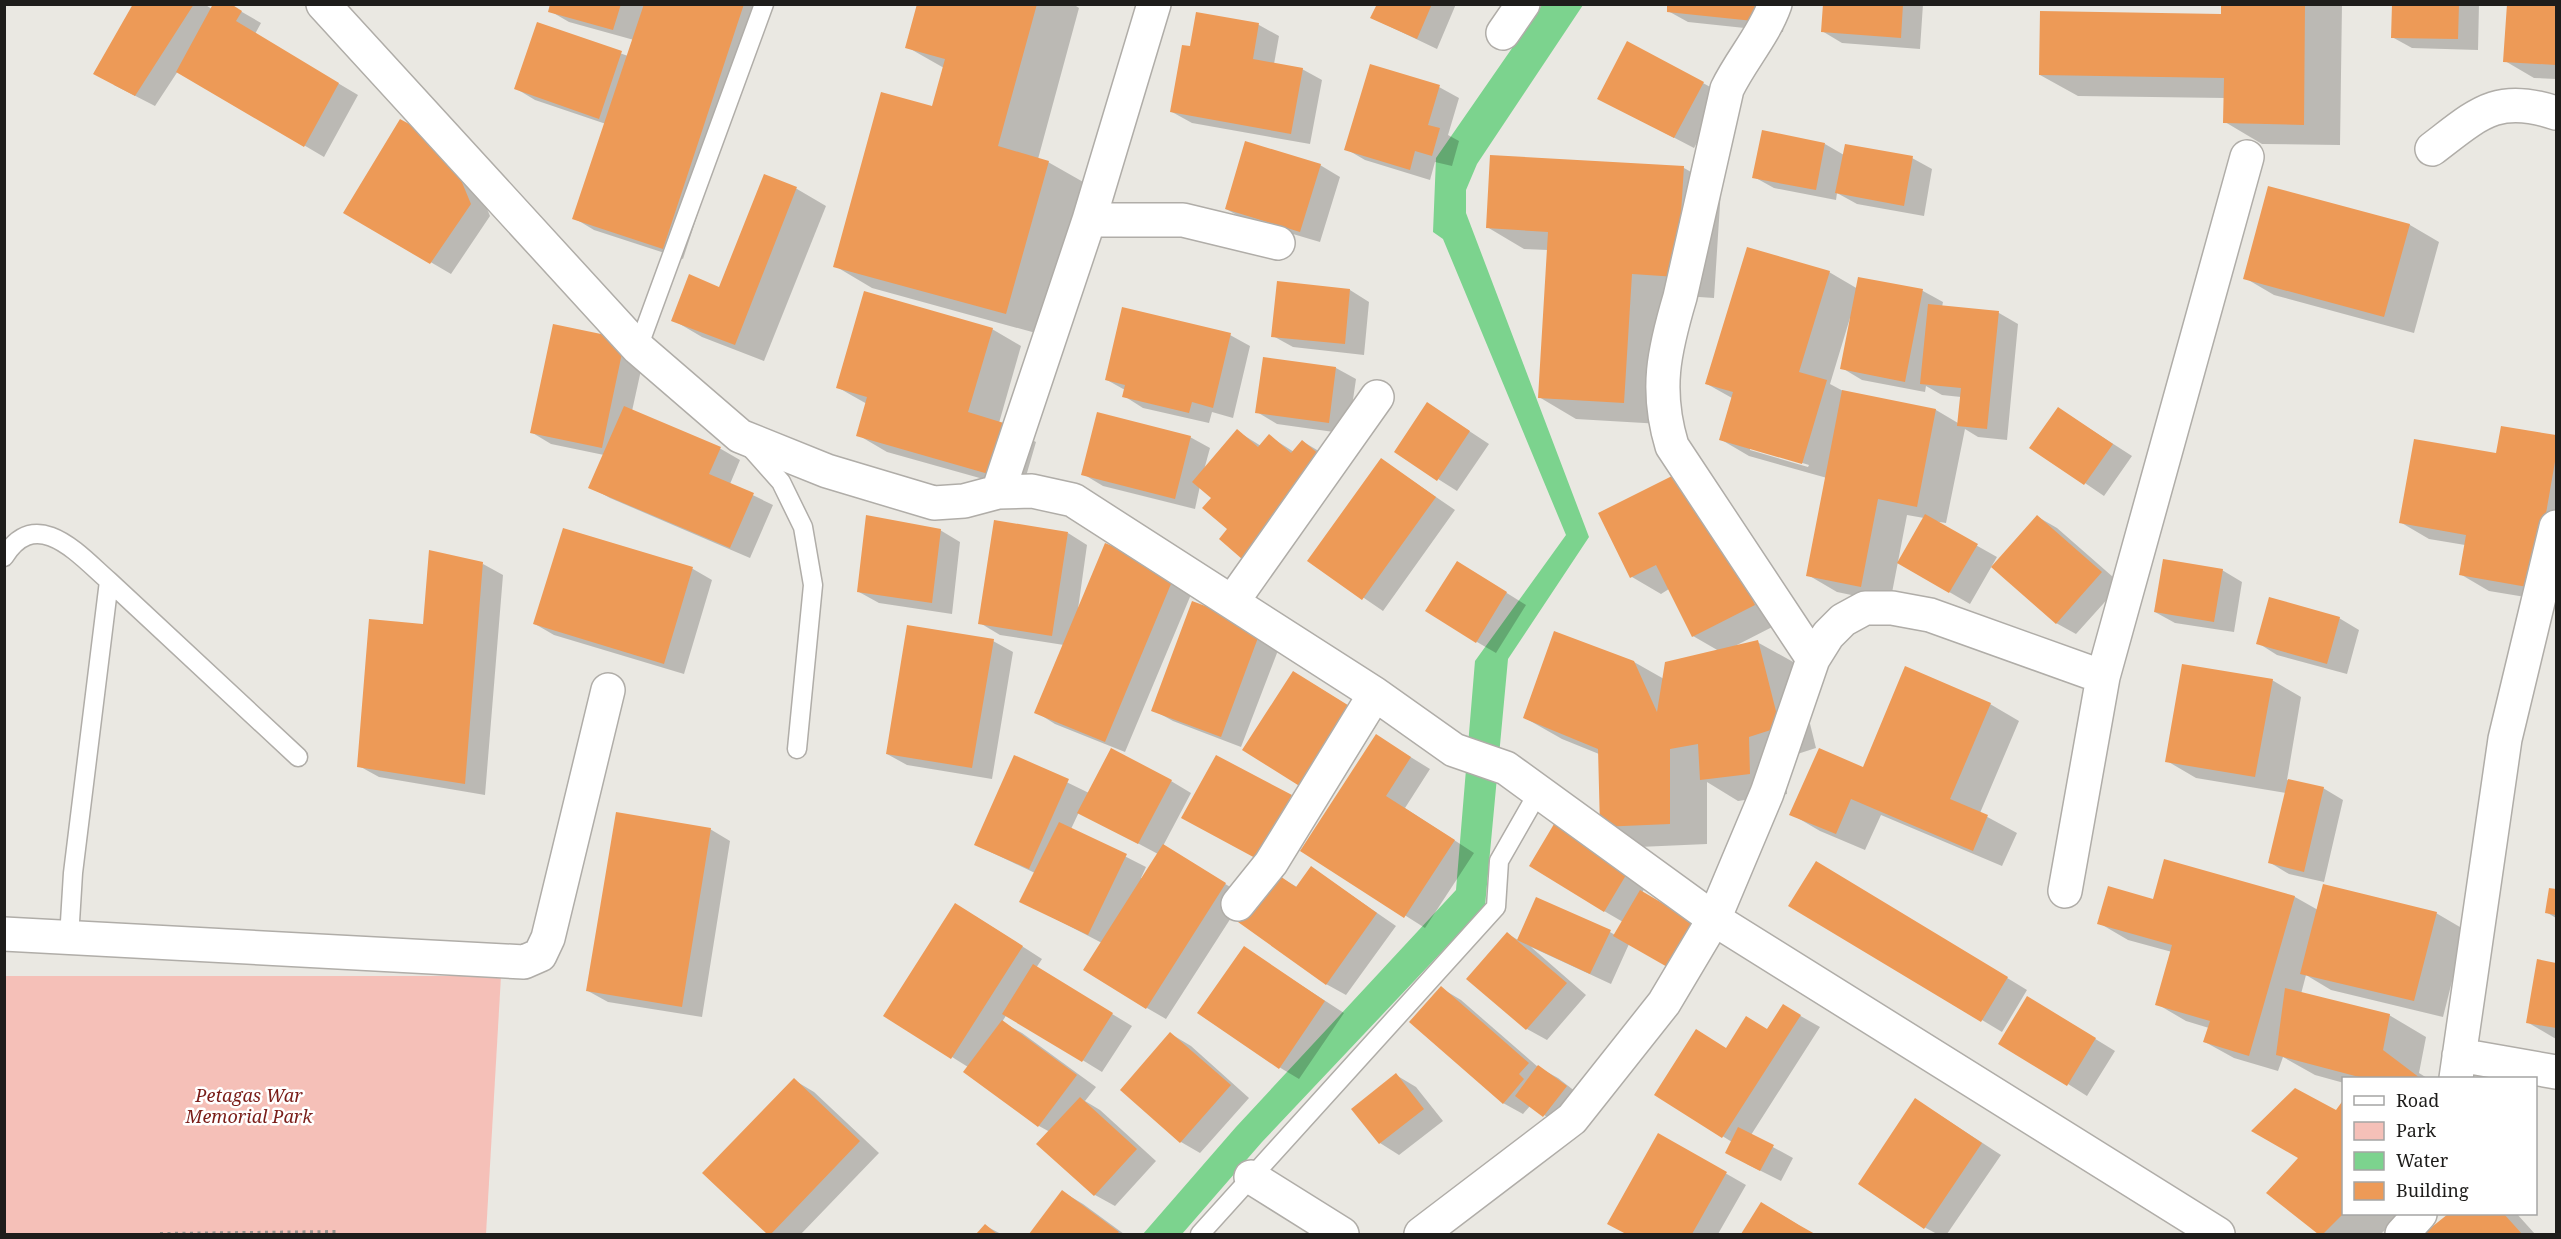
<svg xmlns="http://www.w3.org/2000/svg" width="2561" height="1239" font-family="'Noto Serif',serif">
  <style>
    .green { fill: #f5c0b8 }
    .water { fill: #7cd38e }
    .shadow { fill: #0003; fill-rule: evenodd }
    .building { fill: #ed9a57 }
    .lines { fill: none; stroke-linecap: round; stroke-linejoin: round }
    .lane-casing { stroke: #b0ada8; stroke-width: 21 }
    .street-casing { stroke: #b0ada8; stroke-width: 36 }
    .path { stroke: #969590; stroke-width: 4; stroke-dasharray: 3 4.5; stroke-linecap: butt }
    .lane { stroke: #fff; stroke-width: 18 }
    .street { stroke: #fff; stroke-width: 33 }
    .labels { text-anchor: middle; dominant-baseline: central; stroke-width: 5; stroke-linejoin: round; paint-order: stroke }
    .park-label { font-size: 18px; font-style: italic; fill: #7a1d18; stroke: #fff }
  </style>
  <rect width="100%" height="100%" fill="#eae8e2"/>
  <path class="green" d="M4,976H501L486,1234H5Z"/>
  <path class="water" d="M1542,5H1583L1477,164L1466,190V213L1589,537L1508,659L1485,906L1262,1142L1182,1234H1143L1236,1127L1456,890L1475,661L1566,535L1443,239L1433,232L1436,158Z"/>
  <path class="shadow" d="M135,4H204L212,9L228,4L261,23L255,34L358,95L324,157L178,71L155,106L114,85Z
    M552,4H767L683,259L594,230L574,218L606,124L535,100L515,88L538,24L628,56L634,40L569,22L550,11Z
    M919,4H1073L1079,8L1038,159L1048,162L1085,183L1043,335L872,288L835,266L933,107L944,68L907,47Z
    M1378,4H1456L1437,49L1372,18Z
    M1786,4L1783,32L1688,22L1668,11Z
    M1825,4H1923L1920,49L1842,43L1822,31Z
    M2222,4H2342L2340,145L2262,144L2225,122V98L2078,96L2040,75L2222,15Z
    M2393,4H2479L2478,50L2412,48L2392,37Z
    M2508,4H2556V79L2534,78L2505,61Z
    M1197,13L1259,25L1279,36L1274,64L1302,69L1322,80L1310,144L1192,123L1172,112L1191,47Z
    M1703,83L1723,94L1694,148L1619,109Z
    M1439,87L1459,98L1448,135L1459,141L1452,166L1435,162L1430,180L1365,160L1346,149Z
    M1825,144L1844,155L1912,158L1932,169L1924,216L1857,204L1837,193L1836,200L1774,188L1754,177Z
    M466,157L490,216L451,274L345,212Z
    M1320,165L1340,177L1320,242L1246,220L1226,209Z
    M1684,168L1721,189L1714,298L1669,295L1661,424L1576,419L1539,397L1548,250L1524,249L1487,227Z
    M765,176L797,189L826,206L764,361L702,337L673,320L720,288Z
    M2270,188L2410,225L2439,242L2414,333L2274,295L2245,278Z
    M1829,272L1858,289L1860,279L1923,291L1943,302L1942,307L1999,313L2018,324L2007,440L1978,437L1965,429L1946,523L1933,521L1997,557L1970,604L1899,563L1924,518L1907,515L1890,603L1837,592L1808,575L1827,478L1749,456L1720,439L1732,398L1707,384ZM1850,318H1852L1842,368L1862,380L1925,392L1926,386L1942,395L1961,397L1958,423L1936,410L1845,392L1830,384ZM1750,447L1809,465L1808,467L1750,450Z
    M1350,290L1369,302L1364,355L1293,347L1273,336Z
    M554,326L645,352L632,411L721,449L740,460L730,484L773,505L750,558L610,498L590,487L604,455L551,444L531,432Z
    M992,329L1021,346L999,423L1036,442L1022,490L887,452L858,435L867,404L837,387Z
    M1230,335L1250,346L1233,418L1212,412L1209,423L1143,408L1124,396L1125,390L1107,380Z
    M1336,368L1356,379L1348,434L1277,424L1257,412Z
    M1428,404L1489,444L1457,491L1438,479Z
    M2059,409L2132,456L2104,496L2032,447Z
    M2502,427L2556,437V602L2489,591L2460,574L2465,545L2429,539L2400,522L2497,455Z
    M1237,431L1261,446L1269,436L1294,452L1302,441L1322,453L1345,472L1263,569L1243,558L1221,539L1229,529L1213,497L1200,486L1195,509L1103,486L1083,474L1190,437L1210,448L1204,470Z
    M1382,460L1455,510L1383,611L1310,561Z
    M1686,470L1784,621L1735,646L1757,642L1795,663L1816,748L1785,758L1787,794L1738,801L1707,782V844L1639,847L1602,826L1599,754L1562,739L1525,718L1634,662L1664,679L1719,651L1693,636L1669,589L1661,594L1632,577Z
    M2038,517L2057,528L2121,584L2076,634L2056,623Z
    M564,530L693,569L712,580L684,674L554,635L535,624Z
    M940,530L960,542L952,614L879,603L859,592Z
    M1068,533L1087,545L1078,609L1106,545L1195,585L1125,752L1055,724L1036,712L1064,645L1000,635L980,623Z
    M483,564L503,575L485,795L379,777L359,766Z
    M2222,570L2242,582L2234,632L2175,623L2155,612Z
    M1478,575L1526,605L1496,653L1477,642Z
    M1193,603L1282,640L1241,747L1173,721L1153,710Z
    M2339,618L2359,630L2347,674L2277,655L2258,643Z
    M993,641L1013,652L992,779L907,765L887,754Z
    M2272,680L2301,697L2287,780L2323,788L2343,800L2324,882L2289,874L2269,862L2286,793L2196,778L2167,761Z
    M1313,684L1377,724L1329,802L1310,791Z
    M1990,704L2019,721L1980,813L2017,833L2002,866L1881,815L1865,850L1820,831L1791,814L1863,769Z
    M1396,748L1430,769L1405,808L1474,853L1425,928L1302,850Z
    M1015,757L1089,793L1171,781L1191,793L1163,846L1245,896L1166,1019L1147,1008L1102,943L1021,901L1035,873L976,845ZM1079,812L1158,854L1143,879L1141,878L1146,867L1071,829Z
    M1555,826L1648,882L1642,893L1722,939L1696,982L1629,944L1611,984L1531,947L1586,995L1547,1040L1527,1029L1468,979L1508,934L1518,940L1610,932L1615,935L1623,922L1604,911Z
    M710,829L730,841L702,1017L608,1002L588,991Z
    M2165,861L2295,897L2318,910L2436,913L2465,930L2443,1017L2331,990L2306,975L2301,994L2389,1015L2426,1037L2419,1073L2427,1078H2344V1083L2315,1075L2283,1057L2278,1071L2234,1058L2205,1042L2209,1028L2186,1021L2157,1004L2172,952L2128,940L2099,923L2154,901Z
    M1312,868L1396,926L1346,995L1326,984L1274,874L1297,887Z
    M1836,874L2027,990L2002,1032L1982,1020Z
    M2550,890L2556,891V918L2546,912Z
    M975,916L1042,959L1036,968L1132,1026L1102,1072L1007,1014L1002,1022L1022,1033L1096,1087L1085,1101L1100,1110L1156,1161L1115,1206L1095,1195L1050,1132L1039,1126L968,1067L885,1015Z
    M1244,948L1344,1013L1299,1079L1279,1067Z
    M2538,961L2556,964V1039L2527,1022Z
    M1441,988L1461,1000L1538,1067L1558,1078L1585,1099L1563,1127L1530,1106L1523,1114L1503,1103Z
    M1783,1006L1820,1027L1751,1135L1793,1158L1781,1181L1747,1164L1732,1142L1656,1095L1727,1049L1767,1030Z
    M2048,1010L2115,1051L2087,1096L2068,1084Z
    M1171,1034L1191,1046L1249,1098L1200,1153L1181,1142Z
    M1396,1075L1416,1087L1443,1121L1399,1155L1380,1143Z
    M794,1080L814,1092L879,1153L801,1234H769L704,1173Z
    M2295,1090L2344,1214H2401L2381,1234H2320L2268,1193L2300,1158Z
    M1935,1112L2001,1155L1947,1234H1937L1924,1227Z
    M1659,1135L1746,1185L1718,1234H1629L1609,1223Z
    M1063,1192L1083,1204L1124,1234H1031Z
    M1762,1204L1782,1215L1813,1234H1743Z
    M2450,1214H2517L2535,1234H2426Z
    M986,1226L1001,1234H978Z"/>
  <path class="building" d="M133,4H194L135,96L93,74Z
    M213,4H231L242,11L236,21L339,83L304,147L176,72Z
    M550,4H621L613,30L548,12Z
    M644,4H744L663,249L572,219Z
    M917,4H1037L998,146L1049,161L1006,314L833,267L881,92L932,106L945,59L905,48Z
    M1377,4H1432L1417,39L1370,18Z
    M1667,4H1765L1763,22L1667,12Z
    M1823,4H1903L1901,38L1821,32Z
    M2221,4H2305L2304,125L2223,123L2224,78L2039,75L2040,11L2221,14Z
    M2392,4H2459L2458,39L2391,38Z
    M2507,4H2556V65L2503,62Z
    M1196,12L1259,23L1253,59L1303,68L1291,134L1170,112L1182,45L1190,46Z
    M537,22L622,51L599,119L514,89Z
    M1627,41L1704,82L1674,138L1597,99Z
    M1370,64L1440,85L1428,125L1440,128L1432,156L1415,151L1410,170L1344,150Z
    M400,119L446,144L471,204L430,264L343,213Z
    M1762,130L1825,143L1816,190L1752,178Z
    M1245,141L1321,164L1300,232L1225,209Z
    M1845,144L1913,156L1904,206L1835,193Z
    M1490,155L1684,166L1677,277L1632,274L1624,403L1538,398L1548,232L1486,228Z
    M764,174L797,187L735,345L671,321L689,274L719,287Z
    M2268,186L2410,224L2384,317L2243,279Z
    M1747,247L1830,271L1799,372L1827,380L1802,464L1719,440L1733,392L1705,384Z
    M1858,277L1923,289L1905,382L1840,369Z
    M1277,281L1350,289L1345,344L1271,337Z
    M864,291L993,328L968,412L1007,424L992,475L856,436L867,397L836,388Z
    M1928,304L1999,311L1987,429L1957,426L1961,388L1920,384Z
    M1122,307L1231,333L1213,408L1192,402L1189,413L1122,397L1125,385L1105,380Z
    M553,324L625,339L602,448L530,433Z
    M1263,357L1336,367L1329,423L1255,413Z
    M1842,390L1936,409L1917,507L1878,499L1861,587L1806,576Z
    M1427,402L1470,431L1437,481L1394,452Z
    M624,406L721,447L709,474L754,493L730,548L588,488Z
    M2058,407L2113,444L2084,485L2029,448Z
    M1097,412L1191,436L1175,499L1081,475Z
    M2501,426L2556,435V456L2533,588L2459,575L2466,535L2399,523L2414,439L2496,453Z
    M1237,429L1258,447L1269,434L1291,453L1302,440L1326,460L1242,559L1219,539L1227,529L1202,508L1211,498L1192,482Z
    M1381,458L1436,497L1362,600L1307,561Z
    M1686,469L1755,605L1692,637L1656,565L1630,578L1598,513Z
    M1925,514L1978,544L1949,593L1897,563Z
    M866,515L941,529L932,603L857,592Z
    M2037,515L2102,572L2056,624L1991,567Z
    M994,520L1068,532L1052,636L978,624Z
    M563,528L693,567L664,664L533,624Z
    M1105,543L1176,572L1105,742L1034,713Z
    M429,550L483,562L465,784L357,767L369,619L423,624Z
    M2163,559L2223,569L2214,622L2154,612Z
    M1457,561L1507,592L1476,643L1425,611Z
    M2269,597L2340,617L2327,664L2256,644Z
    M1192,601L1262,627L1221,737L1151,711Z
    M907,625L994,639L972,768L886,754Z
    M1554,631L1634,661L1657,712L1665,662L1758,640L1780,727L1749,737L1750,774L1700,780L1698,744L1670,749V824L1600,827L1598,749L1523,718Z
    M2182,664L2273,679L2255,777L2165,762Z
    M1905,666L1991,703L1950,799L1988,815L1973,851L1851,799L1836,834L1789,815L1819,748L1863,767Z
    M1293,671L1359,712L1309,792L1242,750Z
    M1376,734L1411,757L1386,796L1455,840L1404,918L1300,851Z
    M1111,748L1172,780L1138,844L1077,813Z
    M1014,755L1069,779L1029,869L974,845Z
    M1216,755L1292,795L1257,859L1181,818Z
    M2288,779L2324,787L2304,872L2268,863Z
    M616,812L711,828L682,1007L586,991Z
    M1059,822L1127,854L1088,935L1019,902Z
    M1554,824L1629,870L1604,912L1529,866Z
    M1163,844L1226,883L1146,1009L1083,970Z
    M2164,859L2295,896L2249,1056L2203,1042L2210,1021L2155,1005L2172,945L2097,924L2108,886L2153,899Z
    M1816,861L2008,977L1981,1022L1788,906Z
    M1311,866L1377,913L1326,985L1238,922L1274,872L1296,887Z
    M2323,884L2437,912L2414,1001L2300,974Z
    M2549,888L2556,889V915L2545,913Z
    M1640,890L1703,927L1676,972L1613,936Z
    M1536,897L1611,930L1590,974L1517,940Z
    M955,903L1023,946L951,1059L883,1016Z
    M1507,932L1567,983L1526,1030L1466,979Z
    M1244,946L1325,1001L1279,1069L1197,1013Z
    M2537,959L2556,963V1028L2526,1023Z
    M1033,964L1113,1013L1082,1062L1002,1014Z
    M1441,986L1529,1063L1519,1074L1524,1079L1503,1104L1409,1022Z
    M2285,988L2390,1014L2383,1050L2420,1078H2358L2359,1077L2276,1055Z
    M2027,996L2096,1038L2067,1086L1998,1044Z
    M1783,1004L1801,1015L1722,1138L1654,1095L1696,1029L1726,1048L1746,1016L1767,1029Z
    M1002,1020L1077,1075L1038,1127L963,1072Z
    M1170,1032L1231,1085L1180,1143L1120,1090Z
    M1538,1065L1567,1086L1543,1117L1515,1096Z
    M1396,1073L1424,1109L1379,1144L1351,1109Z
    M794,1078L860,1141L771,1234H767L702,1173Z
    M2295,1088L2336,1110L2344,1099V1213L2323,1234H2318L2266,1193L2298,1158L2251,1131Z
    M1080,1097L1137,1149L1094,1196L1036,1144Z
    M1915,1098L1982,1143L1924,1229L1858,1184Z
    M1738,1127L1774,1145L1760,1171L1725,1153Z
    M1658,1133L1727,1172L1692,1234H1626L1607,1224Z
    M1062,1190L1119,1232L1117,1234H1029Z
    M1761,1202L1799,1225L1815,1234H1741Z
    M2448,1214H2504L2522,1234H2423Z
    M985,1224L997,1234H976Z"/>
  <g class="lines">
    <g class="lane-casing">
      <path id="lane" d="M638,348L764,4
        M749,446L781,482L803,527L813,585L797,749
        M4,557C37,504 80,556 109,581
        M69,938L73,873L109,581L298,757
        M1200,1234L1496,907L1499,861L1539,791"/>
    </g>
    <g class="street-casing">
      <path id="street" d="M323,4L638,348L740,436L827,471L934,503L964,501L998,492L1032,491L1073,500L1375,694L1454,750L1506,768L1714,919L2218,1234
        M1775,4C1764,35 1741,60 1727,89L1680,297C1664,351 1655,390 1672,446L1813,659
        M1503,33L1523,4
        M2432,149C2478,114 2497,93 2556,113
        M1089,220H1183L1278,243
        M998,492L1089,220L1154,4
        M1232,602L1377,397
        M2103,677L2247,157
        M1238,904L1271,863L1375,694
        M4,934L524,962L540,955L548,938L608,690
        M2459,1055L2556,1072
        M2456,1078L2505,739L2556,527
        M1251,1177L1342,1234
        M1421,1234L1572,1119L1664,1003L1714,919L1767,793L1813,659L1828,635L1843,620L1865,608H1892L1930,615L2103,677L2065,891
        M2402,1234L2420,1214"/>
    </g>
    <path class="path" d="M160,1234L337,1232"/>
    <use href="#lane" class="lane"/>
    <use href="#street" class="street"/>
  </g>
  <g class="labels">
    <g class="park-label">
      <text x="249" y="1095">Petagas War<tspan x="249" dy="21">Memorial Park</tspan></text>
    </g>
  </g>
  <rect width="2561" height="1239" fill="none" stroke="#1e1d1b" stroke-width="12"/>
  <rect x="2342" y="1077" width="195" height="138" fill="#ffffff" stroke="#a5a5a4" stroke-width="1.5"/>
  <rect x="2354" y="1096" width="30" height="9" fill="#ffffff" stroke="#a5a5a4" stroke-width="1.5"/>
  <text x="2396" y="1107" font-size="18" fill="#1e1d1b">Road</text>
  <rect x="2354" y="1122" width="30" height="18" fill="#f5c0b8" stroke="#a5a5a4" stroke-width="1.5"/>
  <text x="2396" y="1137" font-size="18" fill="#1e1d1b">Park</text>
  <rect x="2354" y="1152" width="30" height="18" fill="#7cd38e" stroke="#a5a5a4" stroke-width="1.5"/>
  <text x="2396" y="1167" font-size="18" fill="#1e1d1b">Water</text>
  <rect x="2354" y="1182" width="30" height="18" fill="#ed9a57" stroke="#a5a5a4" stroke-width="1.5"/>
  <text x="2396" y="1197" font-size="18" fill="#1e1d1b">Building</text>
</svg>
